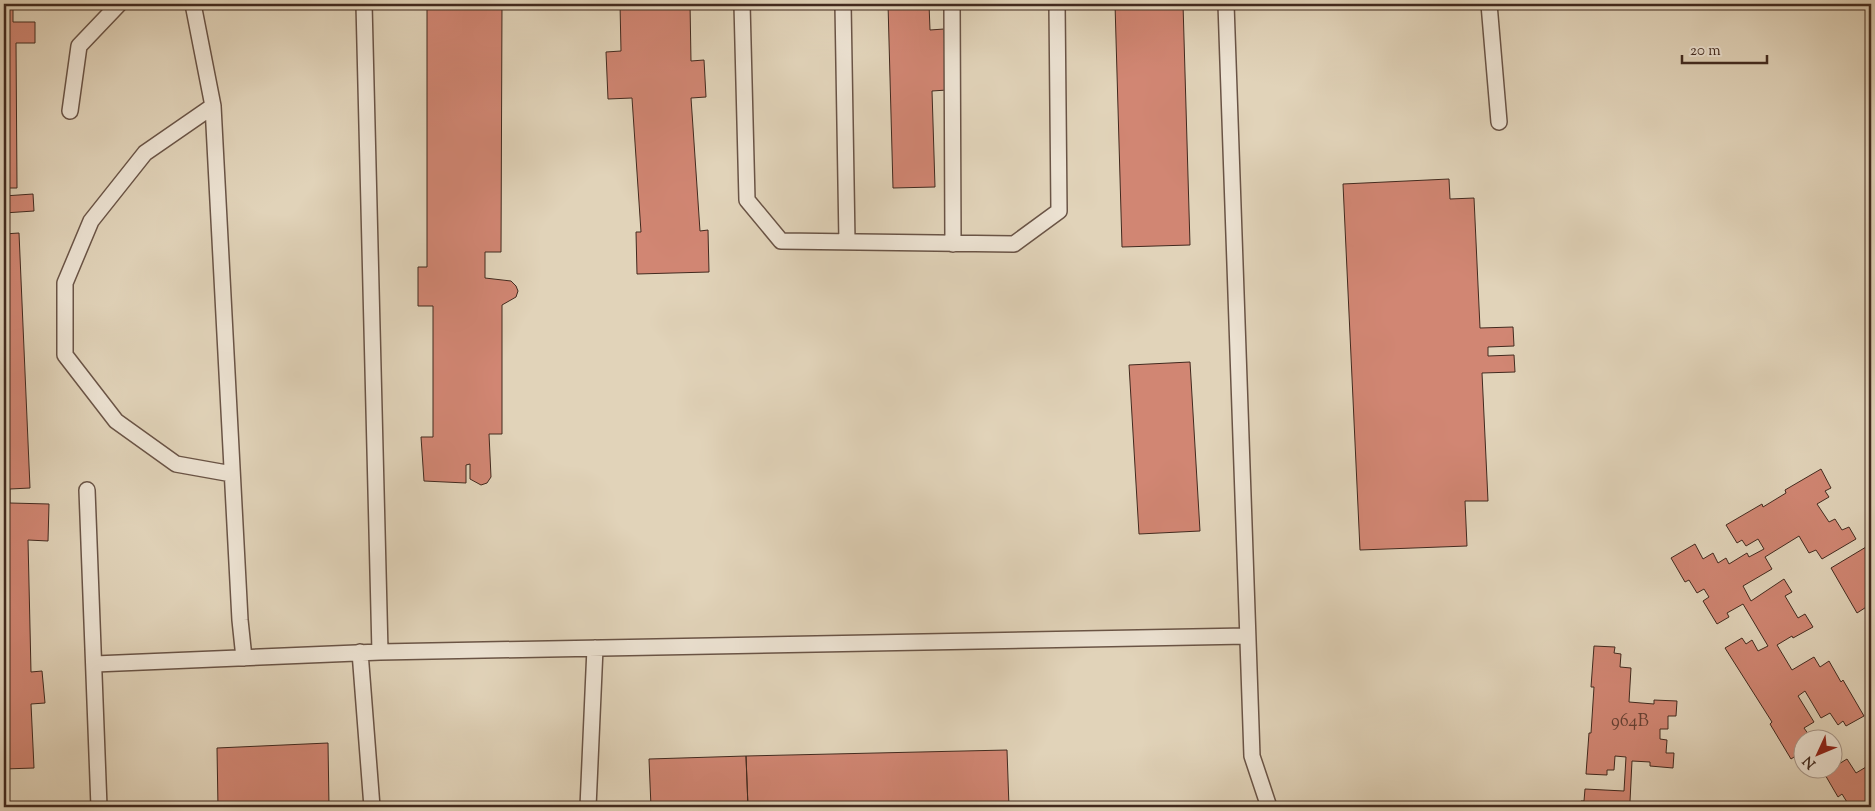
<svg xmlns="http://www.w3.org/2000/svg" width="1875" height="811" font-family="'Sorts Mill Goudy',serif">
  <style>
    .building { fill: #d18673; stroke: #422a1f }
    .lines { fill: none; stroke-linecap: round; stroke-linejoin: round }
    .lane-casing { stroke: #6a5446; stroke-width: 18 }
    .lane { stroke: #ece2d2; stroke-width: 15 }
    .labels { text-anchor: middle; dominant-baseline: central; stroke-width: 4; stroke-linejoin: round; paint-order: stroke }
    .number-label { font-size: 18px; fill: #664134 }
  </style>
  <rect width="100%" height="100%" fill="#e1d3b9"/>
  <filter id="stains"><feTurbulence type="fractalNoise" baseFrequency=".004" numOctaves="4"/><feColorMatrix values="0 0 0 0 .2 0 0 0 0 .09 0 0 0 0 .02 0 0 0 .5 -.17"/></filter>
  <radialGradient id="worn" r=".72"><stop offset=".6" stop-color="#630" stop-opacity="0"/><stop offset="1" stop-color="#630" stop-opacity=".3"/></radialGradient>
  <path class="building" d="M4,4H13V22H35V43H16L17,188H4Z
    M427,4H502L501,252H485V278L511,281L516,286L518,291L516,297L502,305V434H489L491,477L487,483L481,485L470,479V464L466,465V483L424,481L421,437H433V306H418V267H427Z
    M620,4H690L691,61L704,60L706,97L691,98L700,231L708,230L709,272L637,274L636,232H641L632,98L608,99L606,52L621,51Z
    M888,4H929L930,30L944,29L947,90L932,91L935,187L893,188Z
    M1115,4H1183L1190,245L1122,247Z
    M1449,179L1450,199L1474,198L1480,328L1513,327L1514,346L1488,347V356L1514,355L1515,372L1482,373L1488,501H1465L1467,546L1360,550L1343,184Z
    M33,194L34,211L4,213V196Z
    M19,233L30,488L10,489V503L49,504L48,541L28,540L31,672L42,671L45,703L31,704L34,768L4,769V234Z
    M1190,362L1200,531L1139,534L1129,365Z
    M1821,469L1831,488L1825,491L1829,497L1817,504L1829,522L1835,519L1842,530L1849,527L1856,539L1822,559L1816,550L1809,553L1799,536L1765,557L1772,569L1743,586L1751,601L1784,579L1792,592L1785,596L1798,618L1805,614L1813,627L1793,638L1792,636L1777,645L1792,670L1814,657L1820,667L1829,661L1841,682L1843,680L1864,716L1846,726L1843,721L1838,725L1830,713L1821,718L1805,691L1798,696L1814,722L1804,728L1811,738H1802V752L1791,759L1770,724L1772,722L1725,648L1742,638L1746,644L1752,640L1758,651L1768,646L1743,604L1727,613L1729,617L1717,624L1703,601L1709,597L1704,589L1697,593L1689,580L1685,582L1671,558L1695,544L1703,559L1713,553L1718,563L1726,558L1729,564L1747,553L1749,557L1764,549L1758,539L1746,546L1742,540L1737,543L1726,525L1762,504L1763,507L1786,493L1785,490Z
    M1871,544V604L1857,613L1831,568Z
    M1594,646L1615,647L1614,653L1621,654L1620,667L1631,668L1629,702L1654,704V700L1677,701L1676,716H1668V729H1660V739L1667,740L1666,753H1674L1673,768L1650,766V762L1632,761L1630,801L1634,807H1625L1622,802L1621,807H1581V801H1584L1585,789L1624,791L1626,757L1615,756L1614,770H1607V775L1586,774L1589,733H1591L1594,687H1591Z
    M328,743L329,807H218L217,748Z
    M1007,750L1009,807H748L746,756Z
    M746,756L748,807H651L649,759Z
    M1847,759L1856,773L1866,767L1871,777V807H1859L1857,803L1850,807L1842,794L1838,797L1824,773Z"/>
  <g class="lines">
    <g class="lane-casing">
      <path id="lane" d="M193,4L213,106L240,620L244,658
        M364,4L380,652
        M742,4L747,200L781,241L1014,244L1059,211L1057,4
        M843,4L847,242
        M952,4L953,244
        M1226,4L1252,756L1269,807
        M1489,4L1499,122
        M213,106L145,153L91,221L65,283V355L116,421L176,464L232,474
        M70,111L79,46L119,4
        M87,490L99,807
        M360,652L372,807
        M95,664L380,652L1247,636
        M588,807L595,648"/>
    </g>
    <use href="#lane" class="lane"/>
  </g>
  <g class="labels">
    <g class="number-label">
      <text x="1630" y="722">964B</text>
    </g>
  </g>
  <rect width="1875" height="811" fill="none" stroke="#e1d3b9" stroke-width="20"/>
  <rect x="5" y="5" width="1865" height="801" fill="none" stroke="#422a1f" stroke-width="2.5"/>
  <rect x="10" y="10" width="1855" height="791" fill="none" stroke="#422a1f"/>
  <g transform="translate(1818 754) rotate(226)"><circle r="24" fill="#ece2d2" stroke="#a8988a"/>
  <path d="M0-4L9 19L0 12L-9 19Z" fill="#8f2418"/>
  <text y="-8" font-size="14" font-weight="bold" text-anchor="middle" fill="#422a1f">N</text>
  </g>
  <path d="M1682 55v8h85v-8" fill="none" stroke="#422a1f" stroke-width="2.5"/>
  <text x="1690" y="55" font-size="15" fill="#422a1f" stroke="#ece2d2" stroke-width="4" paint-order="stroke">20 m</text>
  <rect width="100%" height="100%" filter="url(#stains)"/>
  <rect width="100%" height="100%" fill="url(#worn)"/>
</svg>
